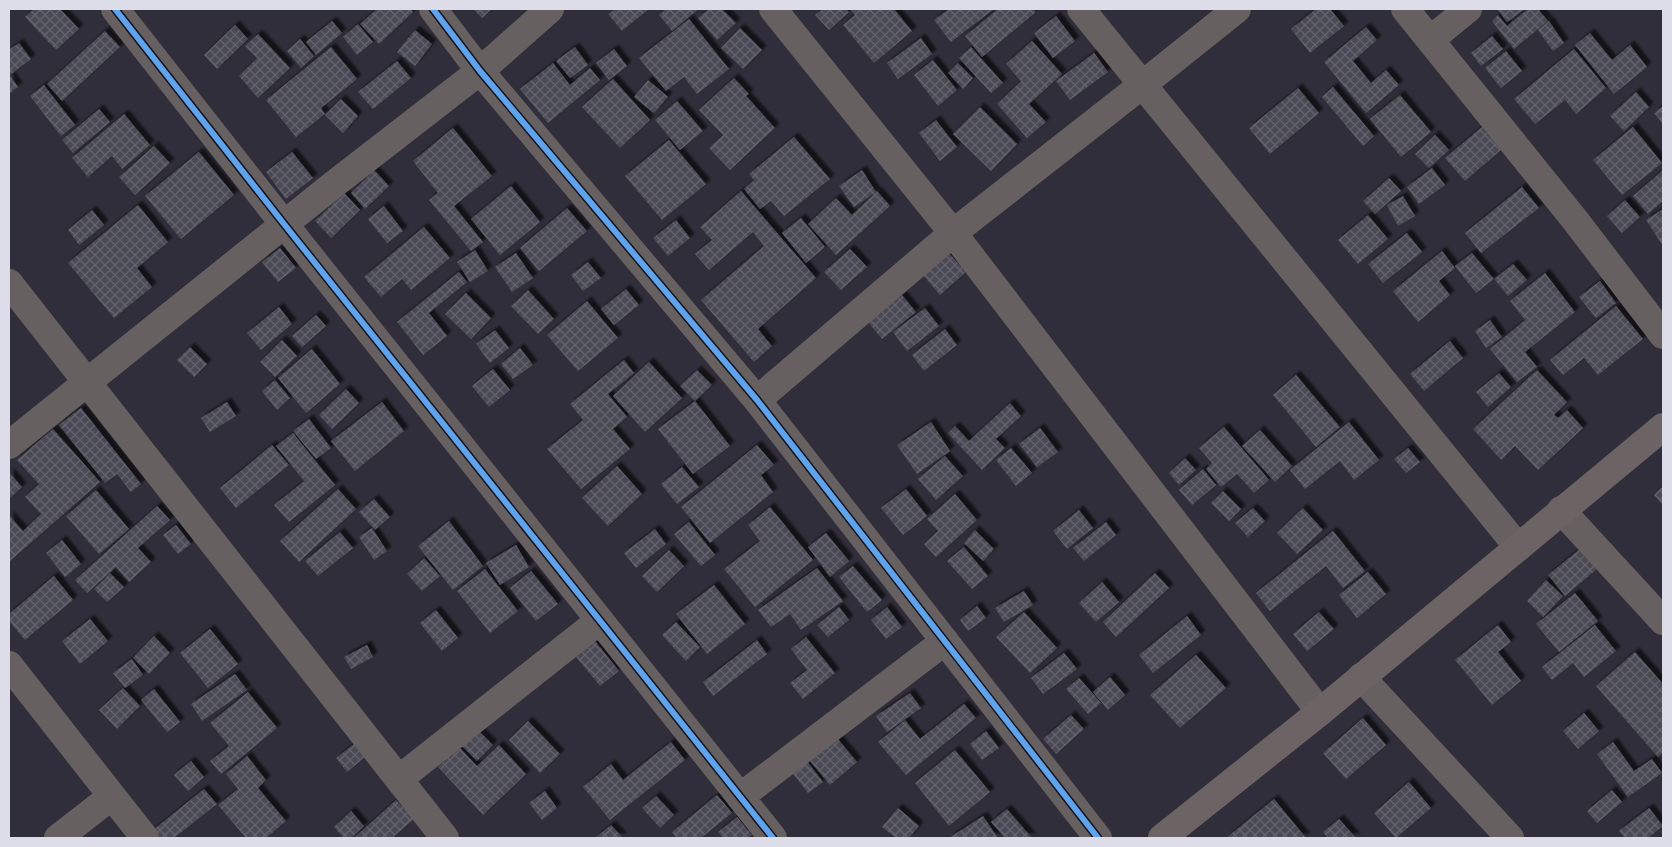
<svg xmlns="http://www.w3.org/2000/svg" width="1672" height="847" font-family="Lato,sans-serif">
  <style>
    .building { fill: url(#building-cross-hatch); filter: url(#shadow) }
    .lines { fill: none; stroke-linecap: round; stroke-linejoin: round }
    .street { stroke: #676060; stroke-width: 28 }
    .secondary { stroke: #6c6364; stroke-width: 28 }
    .cycleway-casing { stroke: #15141d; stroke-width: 9 }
    .cycleway { stroke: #60a3ed; stroke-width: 6 }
  </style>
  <defs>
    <pattern id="building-cross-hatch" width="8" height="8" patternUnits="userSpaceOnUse" patternTransform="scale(1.25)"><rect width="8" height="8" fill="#4b4a54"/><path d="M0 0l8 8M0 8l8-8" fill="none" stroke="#64646d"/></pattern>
    <filter id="shadow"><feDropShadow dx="4.5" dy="-4.5" stdDeviation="1" flood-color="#0009"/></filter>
  </defs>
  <rect width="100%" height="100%" fill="#302e3a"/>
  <path class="building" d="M34,9H60L79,29L56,50L25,17Z
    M377,9H410L413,12L379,44L360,24Z
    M473,9H492L482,18Z
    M615,9H649L622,31L608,14Z
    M666,9H699L672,31L659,15Z
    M709,9H722L736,23L717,40L698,18Z
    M823,9H846L849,12L829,30L815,15Z
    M850,9H894L912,31L874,63L843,25L855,15Z
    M949,9H994L951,42L934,20Z
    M998,9H1033L1036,12L982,57L965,36Z
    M1316,9H1330L1344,26L1310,53L1291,29Z
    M1499,9H1525L1507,22L1498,10Z
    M1528,9H1538L1548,21L1514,49L1492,21L1498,15L1507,26Z
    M1056,16L1075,41L1053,58L1034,33Z
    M689,19L729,69L697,94L684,77L666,91L639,58Z
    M332,21L342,33L316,55L306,42Z
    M1549,21L1564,43L1553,51L1538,30Z
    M358,24L373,42L357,55L343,37Z
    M235,25L248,39L217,69L204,55Z
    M1366,27L1377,40L1353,61L1371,83L1386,70L1399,85L1366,113L1324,62Z
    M740,28L762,50L743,69L721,48Z
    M415,30L432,44L415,66L397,52Z
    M105,31L120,47L62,101L47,84Z
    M1590,33L1612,60L1630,45L1647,67L1614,94L1575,45Z
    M258,34L290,68L258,98L239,76L257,58L245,46Z
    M1492,36L1503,49L1481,66L1471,53Z
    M921,38L932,54L898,79L887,63Z
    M300,39L314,56L301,68L287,51Z
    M1032,41L1062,74L1029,104L1046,122L1027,138L997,104L1021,81L1006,64Z
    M19,43L31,59L10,75L18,87L9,94V50Z
    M331,47L357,79L321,108L325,114L296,137L266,100Z
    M575,47L588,65L570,78L556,61Z
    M971,47L1003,83L991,93L959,58Z
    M614,49L627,66L609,80L596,63Z
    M1574,49L1606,88L1576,114L1565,100L1535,124L1514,99Z
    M1506,51L1522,71L1501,88L1485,68Z
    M1094,53L1108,72L1070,100L1056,81Z
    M933,60L957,90L938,106L914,75Z
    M397,61L411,78L373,109L358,92Z
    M553,63L570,85L590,68L600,80L548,123L520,89Z
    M958,63L973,78L963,89L948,73Z
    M734,78L749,94L746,96L775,128L730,170L709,148L723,135L699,110Z
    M613,79L650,120L620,148L582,107Z
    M648,80L668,97L654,113L634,97Z
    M44,85L75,125L61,136L30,96Z
    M1333,87L1374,136L1363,146L1322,97Z
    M1298,88L1319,113L1270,154L1249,128Z
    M1636,92L1649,107L1624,131L1610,116Z
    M1400,95L1431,132L1401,157L1370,119Z
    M341,99L358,116L343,133L325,115Z
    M677,101L703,131L680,150L655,120Z
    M1663,106V124L1654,113Z
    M980,107L1017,144L991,171L953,134Z
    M99,109L110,122L73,153L62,140Z
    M124,114L150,145L122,169L112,156L88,177L72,158Z
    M936,120L957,147L940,161L919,133Z
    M1482,127L1501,150L1465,181L1445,158Z
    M1633,127L1662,163L1622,195L1593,160Z
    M453,128L492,176L454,206L483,242L471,251L429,200L438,193L413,161Z
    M1435,135L1449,150L1429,168L1415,154Z
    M794,137L830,179L784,216L771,201L760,209L744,189L754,180L749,174Z
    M669,140L706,184L662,220L625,176Z
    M154,146L170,163L135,195L119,177Z
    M199,152L234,195L181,239L145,196Z
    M292,152L313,178L286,199L266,172Z
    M1432,168L1445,185L1419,204L1407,187Z
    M374,170L389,186L365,209L351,193Z
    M862,170L876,192L854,207L839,186Z
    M1663,170V201L1648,214L1633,196Z
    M1389,178L1401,191L1375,214L1363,201Z
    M511,186L540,222L500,255L471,219Z
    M1522,187L1539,208L1481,253L1465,233Z
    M741,191L816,278L758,329L772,346L754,362L701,300L764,246L753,232L709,270L695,254L712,240L700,227Z
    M877,191L890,206L836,255L808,224L836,198L852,215Z
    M344,193L360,210L331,238L315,221Z
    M1403,196L1415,216L1398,226L1387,205Z
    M1625,200L1640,217L1622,233L1607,216Z
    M138,205L168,242L137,268L152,287L114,318L68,263Z
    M384,206L403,231L387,243L368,219Z
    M567,208L587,231L539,271L520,248Z
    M1663,209V246L1646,220Z
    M92,210L104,225L79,245L68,230Z
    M1368,215L1388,239L1358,264L1338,240Z
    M801,218L825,247L806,263L782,233Z
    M676,220L690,238L668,256L653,238Z
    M424,227L450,258L411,290L402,279L381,297L364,277Z
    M1407,233L1422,252L1383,283L1368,264Z
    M280,248L296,268L278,282L262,262Z
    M850,249L867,267L841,290L824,272Z
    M475,250L488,271L470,282L457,262Z
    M947,251L966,272L940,295L922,274Z
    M1442,251L1455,268L1439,281L1450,295L1418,322L1393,291Z
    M516,253L533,278L512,292L495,267Z
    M1472,253L1494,279L1476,293L1455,266Z
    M588,262L601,278L583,291L571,275Z
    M1513,264L1527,280L1508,296L1494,279Z
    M459,272L467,282L429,313L447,336L423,355L397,322Z
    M1545,273L1575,312L1525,352L1537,367L1517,382L1490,349L1525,320L1510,301Z
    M1600,281L1616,303L1596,318L1579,297Z
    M626,289L639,305L614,325L601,309Z
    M528,290L554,319L538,334L511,306Z
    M466,293L491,318L471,339L445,314Z
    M902,295L916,312L882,339L868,322Z
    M587,301L618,338L578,371L547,335Z
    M1616,306L1643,339L1598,375L1584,358L1563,375L1550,360Z
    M279,307L292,324L261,350L247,333Z
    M925,308L939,326L907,351L893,332Z
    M316,315L326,326L302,347L292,336Z
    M1490,320L1502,337L1486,348L1475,331Z
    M945,329L957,345L924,371L912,355Z
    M495,330L509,348L490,363L476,344Z
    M282,340L297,356L275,377L260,362Z
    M1450,341L1463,358L1424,391L1410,374Z
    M190,347L207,364L194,377L177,360Z
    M520,348L533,365L513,379L501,364Z
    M312,349L340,384L306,413L278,378Z
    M624,360L634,373L608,394L627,417L613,429L630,449L581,489L547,449L583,420L570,404Z
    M649,362L682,398L645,432L613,396Z
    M493,369L510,390L489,407L472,386Z
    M697,370L712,385L695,401L730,446L693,474L658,429L695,401L680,386Z
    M1537,370L1567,402L1554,415L1558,418L1567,410L1583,428L1538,470L1515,446L1501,460L1473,429Z
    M1499,373L1511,387L1488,407L1476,392Z
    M1296,375L1340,427L1316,447L1273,395Z
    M275,380L290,398L277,410L262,391Z
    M346,389L359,403L332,429L319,415Z
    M227,402L236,416L210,432L201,418Z
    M382,402L404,431L355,471L331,441Z
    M1010,403L1021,416L996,439L1005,448L982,470L948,433L955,426L969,441Z
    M81,408L141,484L131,492L117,474L105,483L59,425Z
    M309,419L331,448L316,459L293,431Z
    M931,422L950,451L917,474L897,445Z
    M1349,422L1379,460L1354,480L1340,461L1305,489L1290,470Z
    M1224,427L1269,480L1254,493L1237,474L1221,487L1206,469L1212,463L1199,448Z
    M1040,428L1058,452L1037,467L1019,444Z
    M53,429L100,482L9,562V515L23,531L41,514L25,497L39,484L17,460Z
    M1260,430L1292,466L1275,482L1242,446Z
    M293,433L335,485L289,522L274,505L304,481L276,446Z
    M272,445L289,465L236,508L220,488Z
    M757,445L774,465L761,475L773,492L710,543L681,507Z
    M1011,448L1032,473L1016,486L996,460Z
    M1408,448L1420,462L1406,473L1394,459Z
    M945,456L963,476L936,500L918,479Z
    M1185,458L1196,470L1179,485L1169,473Z
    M617,466L642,494L608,526L582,498Z
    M682,467L699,487L677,504L661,484Z
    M1203,469L1216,485L1192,505L1179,490Z
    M9,472L22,487L9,499Z
    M1663,486V505L1654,495Z
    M338,489L356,509L299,562L280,541Z
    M906,489L927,516L903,535L881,508Z
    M96,490L129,529L99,554L66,516Z
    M1223,491L1241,509L1229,521L1211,503Z
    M955,494L977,520L936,557L924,544L938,531L927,519Z
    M374,499L390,517L375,530L359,512Z
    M157,506L170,520L138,548L151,562L129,582L116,567L87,593L75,580Z
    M770,507L813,560L755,607L724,569L760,541L748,525Z
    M1253,508L1265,521L1248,537L1235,523Z
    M1303,508L1323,530L1297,554L1277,533Z
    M1079,510L1093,528L1067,549L1053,531Z
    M449,521L483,566L453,590L418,546Z
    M689,522L715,555L701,566L674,534Z
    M1106,522L1116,535L1084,561L1073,548Z
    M176,525L191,544L178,554L163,535Z
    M372,528L387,551L374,560L359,537Z
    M655,529L666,544L636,568L624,553Z
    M975,530L994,549L983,561L964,543Z
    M1333,531L1365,571L1343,588L1326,566L1270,611L1256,593Z
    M340,532L353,548L318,576L305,561Z
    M826,533L849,561L830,577L808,547Z
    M62,540L81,564L65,577L46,553Z
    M516,545L529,567L500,585L486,563Z
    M964,547L988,576L972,589L947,561Z
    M1580,549L1597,569L1565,596L1548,575Z
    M669,550L684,566L657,592L642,576Z
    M424,558L440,576L422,591L407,574Z
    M853,566L882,600L867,612L839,577Z
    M817,568L843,601L801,630L790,614L771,627L758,610Z
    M485,569L518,611L490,633L457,591Z
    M531,571L558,604L536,621L510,588Z
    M1368,572L1386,594L1357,618L1339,595Z
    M110,573L124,587L107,602L94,589Z
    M1155,573L1169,588L1116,637L1103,622Z
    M54,576L73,600L25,640L9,621V614Z
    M1546,580L1563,596L1543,617L1527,601Z
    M1102,582L1119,602L1096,622L1079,603Z
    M714,585L745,624L707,654L676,614Z
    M1024,591L1033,605L1004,622L995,608Z
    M1575,593L1598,621L1559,652L1536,624Z
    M977,606L986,618L968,631L960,620Z
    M839,607L849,620L828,637L817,625Z
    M887,607L902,627L886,639L871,620Z
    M436,610L458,638L442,651L420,623Z
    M1024,612L1057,648L1030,673L996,637Z
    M1319,612L1334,629L1307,651L1293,634Z
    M1187,616L1201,635L1153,673L1139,655Z
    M90,619L108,641L80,664L62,641Z
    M676,622L700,647L686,661L662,635Z
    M1498,625L1511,642L1498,652L1521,681L1492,705L1455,660Z
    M1595,625L1616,651L1584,677L1573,663L1552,680L1542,667Z
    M210,629L238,664L208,688L180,653Z
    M154,636L170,653L149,674L133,658Z
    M806,637L835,673L803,699L790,683L807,670L791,649Z
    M757,640L767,654L713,696L703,682Z
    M595,641L619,671L600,686L576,657Z
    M367,645L373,657L351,669L344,657Z
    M1635,652L1663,684V752L1658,757L1596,686Z
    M1064,653L1077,669L1043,694L1031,678Z
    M1196,655L1226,688L1180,728L1150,695Z
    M132,659L143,675L125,688L113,673Z
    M235,674L247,690L202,721L191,704Z
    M1110,677L1125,695L1108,710L1093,692Z
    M1079,678L1101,703L1088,714L1066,689Z
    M123,688L140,706L117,729L99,710Z
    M154,689L180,722L167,732L141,700Z
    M248,692L277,728L221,774L210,761L229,746L210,723Z
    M910,693L921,708L887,732L876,716Z
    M964,704L976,718L906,775L878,742L905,720L920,739Z
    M1584,713L1599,731L1578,749L1563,731Z
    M1071,715L1084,729L1056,754L1043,739Z
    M1363,718L1386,745L1346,779L1323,753Z
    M528,721L560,754L540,773L509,740Z
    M476,728L493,745L477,761L460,744Z
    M986,731L999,748L982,760L970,744Z
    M832,732L857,762L830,785L805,755Z
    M671,742L685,760L610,820L583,787L611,764L623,780Z
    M1613,742L1634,771L1652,759L1662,773L1628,797L1597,754Z
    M354,744L365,757L347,772L336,758Z
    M499,745L526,774L483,815L438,767L459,747L477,766Z
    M955,750L990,792L949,826L915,783Z
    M247,756L266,780L258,788L286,821L266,838H246L218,805L238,789L226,774Z
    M806,760L823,782L808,793L791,771Z
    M191,761L204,777L188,791L174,775Z
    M1409,782L1431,808L1396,838L1374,813Z
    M204,789L217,804L174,838H143Z
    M1612,790L1622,802L1597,823L1587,811Z
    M545,791L557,808L542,820L529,803Z
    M717,795L732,813L701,838H677L672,832Z
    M656,796L674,815L660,828L642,808Z
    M1274,799L1306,838H1226Z
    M396,800L414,819L392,838H354Z
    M898,808L919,826L909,838H896L882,827Z
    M1649,808L1663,826L1648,838H1625L1619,831Z
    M1007,809L1032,838H1005L991,822Z
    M351,811L364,826L351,838H344L334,827Z
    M983,816L998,838H949Z
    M737,817L752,835L747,838H723L718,832Z
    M1339,819L1356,838H1328L1323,832Z
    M611,825L623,838H595Z"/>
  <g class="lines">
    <path class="street" d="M115,9L284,224L773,838
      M433,9L480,71L757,400L1098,838
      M773,9L953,233L1320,712
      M1081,9L1518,547
      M1405,9L1575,220L1663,335
      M1430,40L1468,9
      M9,283L445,838
      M757,400L953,233L1142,85L1237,9
      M9,445L333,185L480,71L550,9
      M1561,510L1663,621
      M9,665L145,838
      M1361,677L1510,838
      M399,779L599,621
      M740,797L945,641
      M58,838L112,796"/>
    <path class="secondary" d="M1162,838L1320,712L1663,427"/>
    <g class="cycleway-casing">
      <path id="cycleway" d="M115,9L284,224L773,838
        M433,9L480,71L757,400L1098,838"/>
    </g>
    <use href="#cycleway" class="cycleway"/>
  </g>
  <rect width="1672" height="847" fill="none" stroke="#dddce9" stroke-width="20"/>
</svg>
